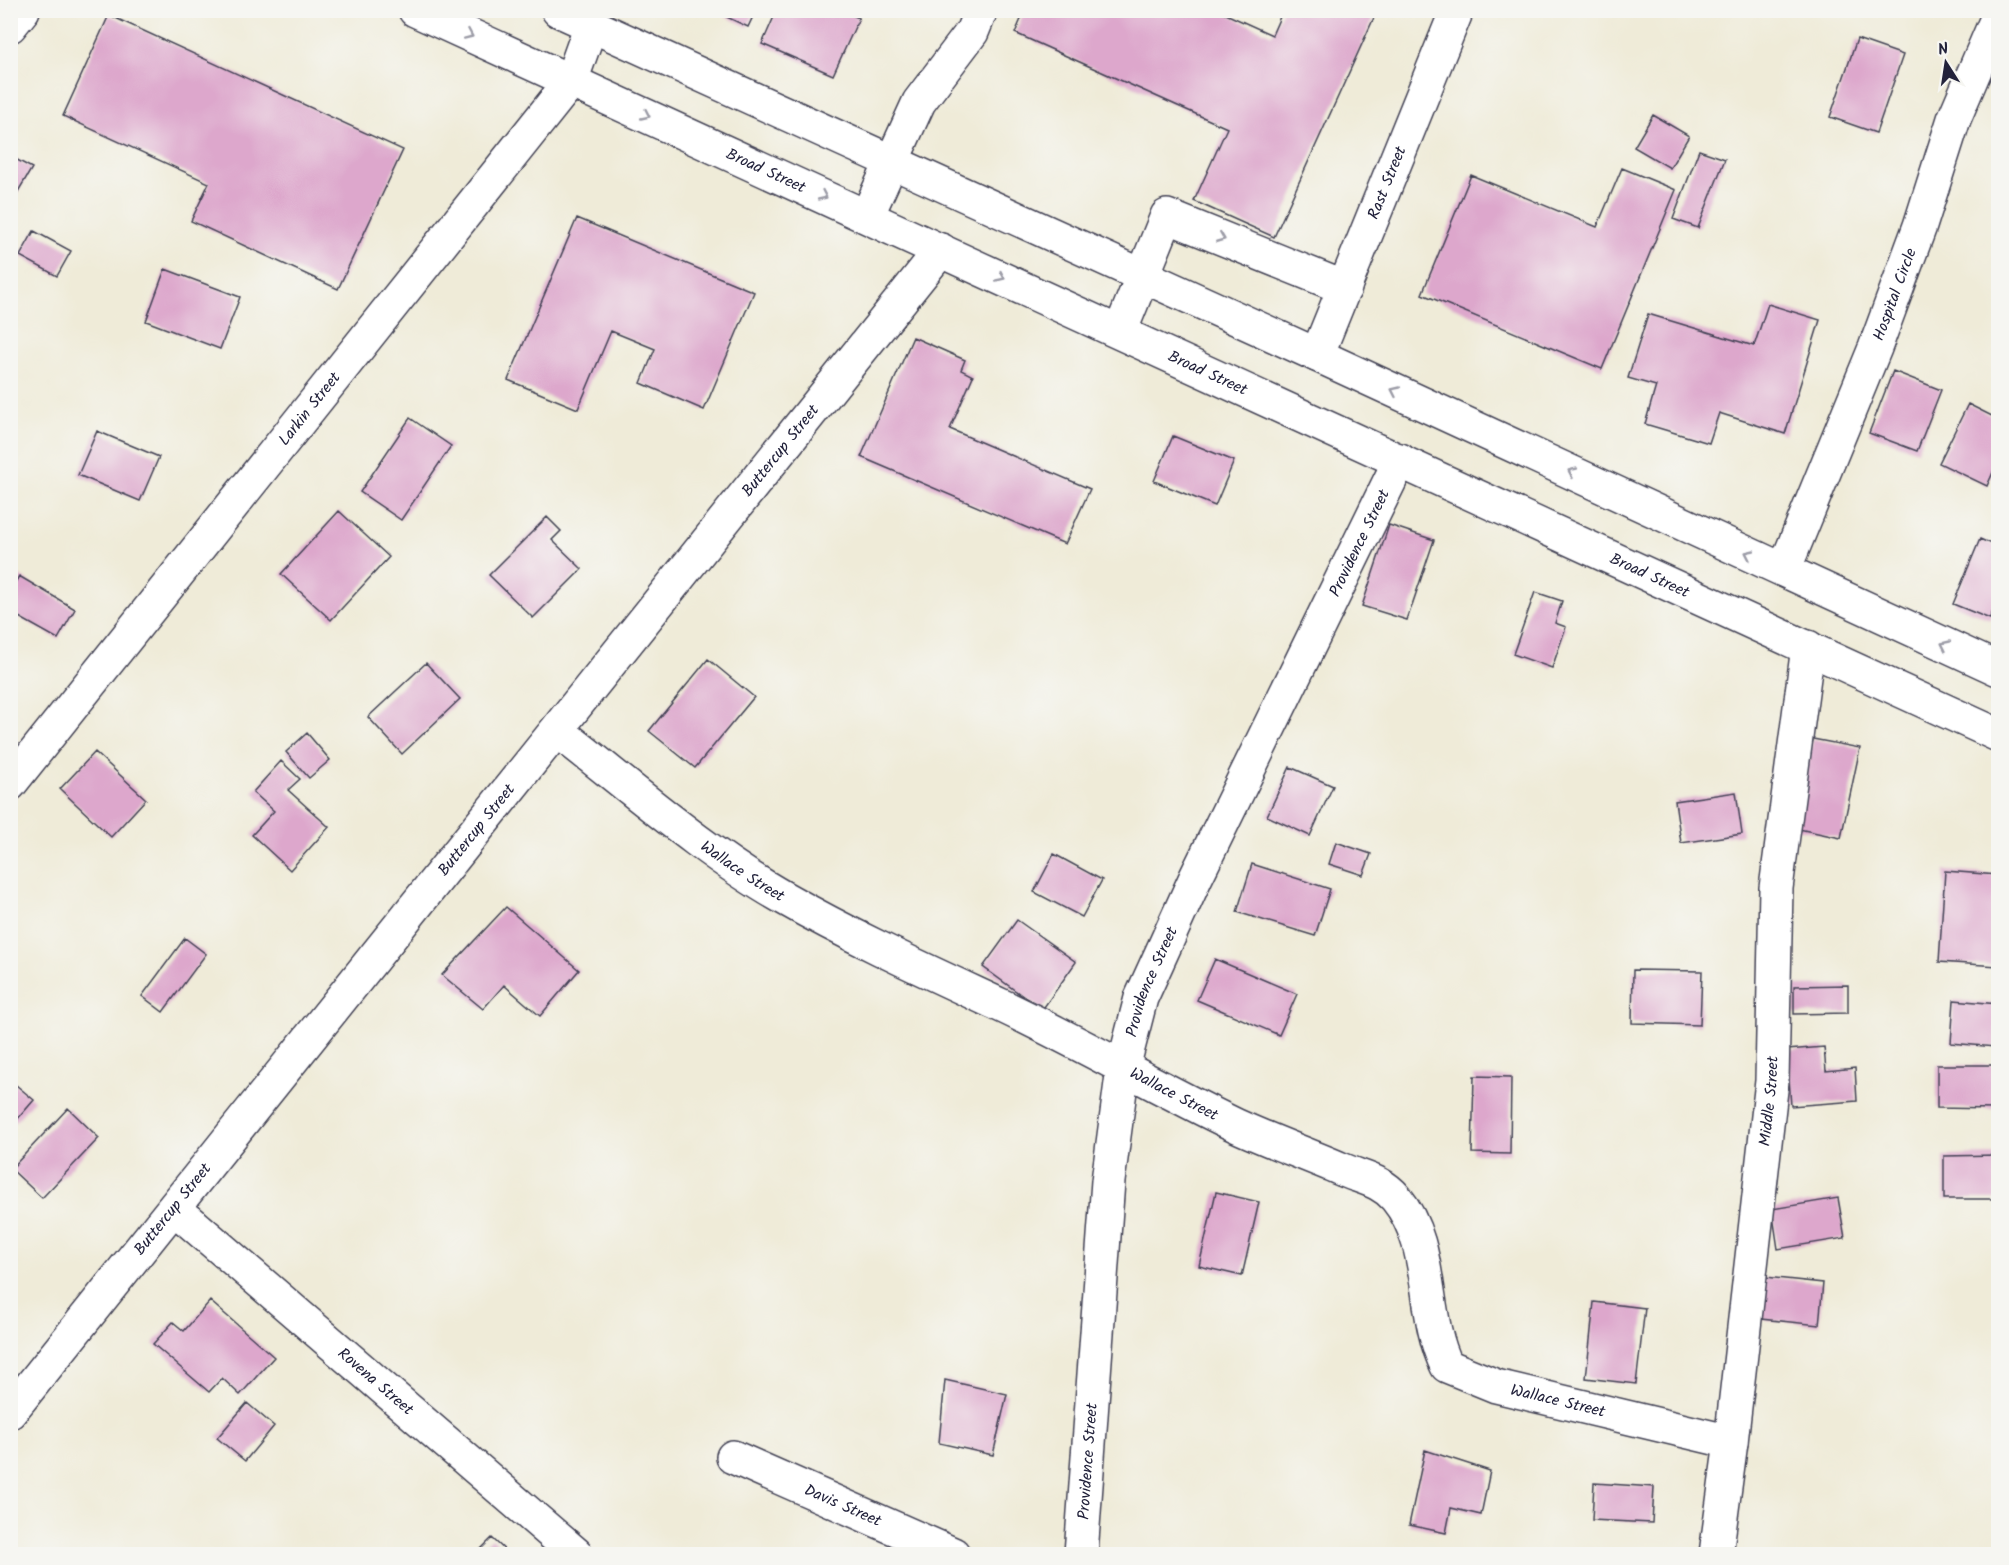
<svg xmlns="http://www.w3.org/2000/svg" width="2009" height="1565" font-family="Kalam,sans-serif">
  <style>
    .building { fill: #dda7cc }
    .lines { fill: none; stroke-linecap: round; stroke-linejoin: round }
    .minor-casing { stroke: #414053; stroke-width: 36 }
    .major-casing { stroke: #414053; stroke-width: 36 }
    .minor { stroke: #fff; stroke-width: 33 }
    .major { stroke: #fff; stroke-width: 33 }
    .oneway { stroke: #9c9ca7 }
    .labels { text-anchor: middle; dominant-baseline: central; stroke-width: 5; stroke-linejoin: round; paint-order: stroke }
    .street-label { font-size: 16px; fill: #22223b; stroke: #f6f6f2 }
  </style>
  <rect width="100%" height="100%" fill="#f6f6f2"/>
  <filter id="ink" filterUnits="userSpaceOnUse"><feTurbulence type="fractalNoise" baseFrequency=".0167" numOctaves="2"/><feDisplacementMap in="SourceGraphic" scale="12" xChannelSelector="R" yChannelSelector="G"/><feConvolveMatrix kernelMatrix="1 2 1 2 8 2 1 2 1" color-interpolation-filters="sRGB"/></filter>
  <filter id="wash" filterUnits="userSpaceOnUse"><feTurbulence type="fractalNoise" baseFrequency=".008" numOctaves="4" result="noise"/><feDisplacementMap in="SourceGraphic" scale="24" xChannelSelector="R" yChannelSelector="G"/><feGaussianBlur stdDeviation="1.35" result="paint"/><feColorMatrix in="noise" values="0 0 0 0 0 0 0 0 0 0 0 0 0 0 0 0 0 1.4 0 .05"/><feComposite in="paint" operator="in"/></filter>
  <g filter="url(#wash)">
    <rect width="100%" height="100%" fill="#efebd8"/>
    <g id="blocks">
      <path class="building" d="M712,10H756L748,27Z
        M777,10H840L859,18L833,75L762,44Z
        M1025,10H1217L1272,35L1283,10L1377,11L1274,237L1194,201L1227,128L1015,33Z
        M109,15L403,150L338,289L191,221L209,183L63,116Z
        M1857,39L1903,55L1876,133L1830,117Z
        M1653,115L1689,136L1670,168L1634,147Z
        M1699,150L1725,159L1698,228L1673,219Z
        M10,156L32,168L10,205Z
        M1622,168L1676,190L1602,369L1422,294L1471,175L1597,227Z
        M577,218L754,292L704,410L641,383L655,349L611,331L578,409L508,380Z
        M34,231L71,251L57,276L20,256Z
        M165,269L240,297L220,349L146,321Z
        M1768,304L1820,320L1785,434L1719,413L1709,443L1645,424L1656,386L1628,378L1648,314L1754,346Z
        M913,337L965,360L961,370L973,376L950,429L1090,489L1065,544L861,457Z
        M1893,371L1941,390L1917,451L1869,433Z
        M1968,404L1998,419V461L1987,486L1939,463Z
        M410,418L451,446L401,520L360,492Z
        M97,431L159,457L140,501L78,475Z
        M1173,436L1234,461L1215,506L1154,481Z
        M339,511L389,557L331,620L281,574Z
        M547,517L561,531L552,540L582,569L533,618L489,575Z
        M1389,525L1434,540L1407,620L1362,606Z
        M1980,539L1998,547V598L1990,619L1953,604Z
        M19,576L75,609L58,639L10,612V591Z
        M1535,592L1562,601L1555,623L1566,627L1552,668L1513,654Z
        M708,659L754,697L695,768L649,731Z
        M426,663L460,699L402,754L368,717Z
        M307,733L330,760L309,778L286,752Z
        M1813,739L1860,748L1841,838L1794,828Z
        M95,752L146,799L111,837L60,789Z
        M281,761L300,779L288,790L329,827L290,870L252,835L274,811L253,792Z
        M1290,767L1333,786L1310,836L1267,816Z
        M1736,792L1742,834L1681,843L1675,801Z
        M1336,842L1371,854L1363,875L1329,864Z
        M1054,854L1102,880L1082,917L1034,892Z
        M1252,864L1330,889L1315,936L1237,912Z
        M1945,871L1998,875V966L1939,962Z
        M506,907L579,970L540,1016L504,985L483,1009L442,975Z
        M1017,920L1076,962L1042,1010L983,967Z
        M185,938L206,954L163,1012L142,996Z
        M1215,959L1297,994L1279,1035L1197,1000Z
        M1633,970L1702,971L1700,1025L1632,1023Z
        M1848,985V1013L1794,1014V986Z
        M1954,1000L1998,1004L1995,1047L1951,1043Z
        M1824,1047L1826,1071L1855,1068L1857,1101L1791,1106L1787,1050Z
        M1937,1065H1995V1109L1937,1108Z
        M1474,1076L1511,1077L1510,1154L1472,1153Z
        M10,1080L34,1100L15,1122L10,1119Z
        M68,1108L99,1138L42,1198L11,1169Z
        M1998,1155V1199H1944V1156Z
        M1216,1192L1259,1202L1242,1276L1199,1266Z
        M1838,1198L1845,1238L1778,1249L1772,1209Z
        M1765,1277L1823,1283L1819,1325L1761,1319Z
        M210,1301L274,1357L240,1395L222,1378L209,1392L153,1344L173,1322L184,1331Z
        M1594,1302L1645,1308L1636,1384L1586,1378Z
        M945,1380L1007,1394L993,1455L939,1443Z
        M247,1403L274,1426L245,1461L217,1438Z
        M1425,1450L1490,1471L1481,1515L1451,1508L1446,1533L1409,1525Z
        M1594,1483L1654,1487L1652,1523L1592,1520Z
        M492,1538L509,1554H476Z"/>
    </g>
  </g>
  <g filter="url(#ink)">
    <use href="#blocks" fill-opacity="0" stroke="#414053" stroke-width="1.5"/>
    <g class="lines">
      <g class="minor-casing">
        <g id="minor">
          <path d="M10,26L23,10"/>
          <path d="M867,216L919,102L972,32L981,10"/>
          <path d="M1120,332L1167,216L1345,288"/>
          <path id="s1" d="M1317,355L1457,10"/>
          <path id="s2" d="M1784,570L1875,348L1920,226L1954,119L1998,16"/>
          <path id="s3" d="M558,731C629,786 706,854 784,898C854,938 927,971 1000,1005C1079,1042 1156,1087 1235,1125C1270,1141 1306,1154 1341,1169C1361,1178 1381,1180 1396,1198C1435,1245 1421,1314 1447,1366L1496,1386L1731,1442"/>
          <path id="s4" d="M10,784L571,81L591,25"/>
          <path id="s5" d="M174,1208L576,1554"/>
          <path id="s6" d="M10,1412L941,250"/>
          <path id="s7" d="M733,1457L953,1554"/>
          <path id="s8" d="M1081,1554L1108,1181L1123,1068L1141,998L1196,877L1400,460"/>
          <path id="s9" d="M1716,1554L1731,1442L1772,1081L1776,888L1808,647"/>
        </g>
      </g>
      <g class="major-casing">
        <g id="major">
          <path id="s10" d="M415,10L1998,735"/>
          <path d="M558,10L1317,355L1998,669"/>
        </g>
      </g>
      <use href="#minor" class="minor"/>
      <use href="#major" class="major"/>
    </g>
    <defs><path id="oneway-chevron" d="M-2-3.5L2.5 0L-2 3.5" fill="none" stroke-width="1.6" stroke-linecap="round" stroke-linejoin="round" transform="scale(1.5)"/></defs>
    <g class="oneway">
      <use href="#oneway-chevron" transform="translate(469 35) rotate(24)"/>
      <use href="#oneway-chevron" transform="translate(646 115) rotate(25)"/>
      <use href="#oneway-chevron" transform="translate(823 196) rotate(25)"/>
      <use href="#oneway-chevron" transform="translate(1221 238) rotate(22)"/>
      <use href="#oneway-chevron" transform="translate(1001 277) rotate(25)"/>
      <use href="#oneway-chevron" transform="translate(1395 391) rotate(-155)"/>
      <use href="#oneway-chevron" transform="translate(1572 472) rotate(-155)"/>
      <use href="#oneway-chevron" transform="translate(1749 554) rotate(-155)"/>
      <use href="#oneway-chevron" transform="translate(1945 645) rotate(-155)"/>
    </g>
  </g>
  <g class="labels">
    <g class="street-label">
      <text stroke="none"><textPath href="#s10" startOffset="386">Broad Street</textPath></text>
      <text stroke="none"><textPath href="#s1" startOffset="186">Rast Street</textPath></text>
      <text stroke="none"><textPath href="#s2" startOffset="297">Hospital Circle</textPath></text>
      <text stroke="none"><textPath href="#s10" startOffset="872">Broad Street</textPath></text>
      <text stroke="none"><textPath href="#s4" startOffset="480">Larkin Street</textPath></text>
      <text stroke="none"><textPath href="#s6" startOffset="1232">Buttercup Street</textPath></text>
      <text stroke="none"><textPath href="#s8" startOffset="1065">Providence Street</textPath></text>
      <text stroke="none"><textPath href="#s10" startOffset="1358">Broad Street</textPath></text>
      <text stroke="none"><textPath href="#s6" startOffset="746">Buttercup Street</textPath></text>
      <text stroke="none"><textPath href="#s3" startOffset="232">Wallace Street</textPath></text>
      <text stroke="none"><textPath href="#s8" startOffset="579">Providence Street</textPath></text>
      <text stroke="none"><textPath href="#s3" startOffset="718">Wallace Street</textPath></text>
      <text stroke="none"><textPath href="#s9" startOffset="456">Middle Street</textPath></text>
      <text stroke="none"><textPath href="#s6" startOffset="260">Buttercup Street</textPath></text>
      <text stroke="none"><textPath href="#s5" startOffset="266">Rovena Street</textPath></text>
      <text stroke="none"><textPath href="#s3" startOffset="1258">Wallace Street</textPath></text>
      <text stroke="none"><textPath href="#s8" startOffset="93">Providence Street</textPath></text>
      <text stroke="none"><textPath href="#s7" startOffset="120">Davis Street</textPath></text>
    </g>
  </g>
  <rect width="2009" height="1565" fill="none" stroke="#f6f6f2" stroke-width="36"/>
  <g transform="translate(1946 63) rotate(348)" stroke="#f6f6f2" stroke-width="4.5" paint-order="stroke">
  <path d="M0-4.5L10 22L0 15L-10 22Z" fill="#22223b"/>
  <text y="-9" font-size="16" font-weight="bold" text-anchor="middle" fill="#22223b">N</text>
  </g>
</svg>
